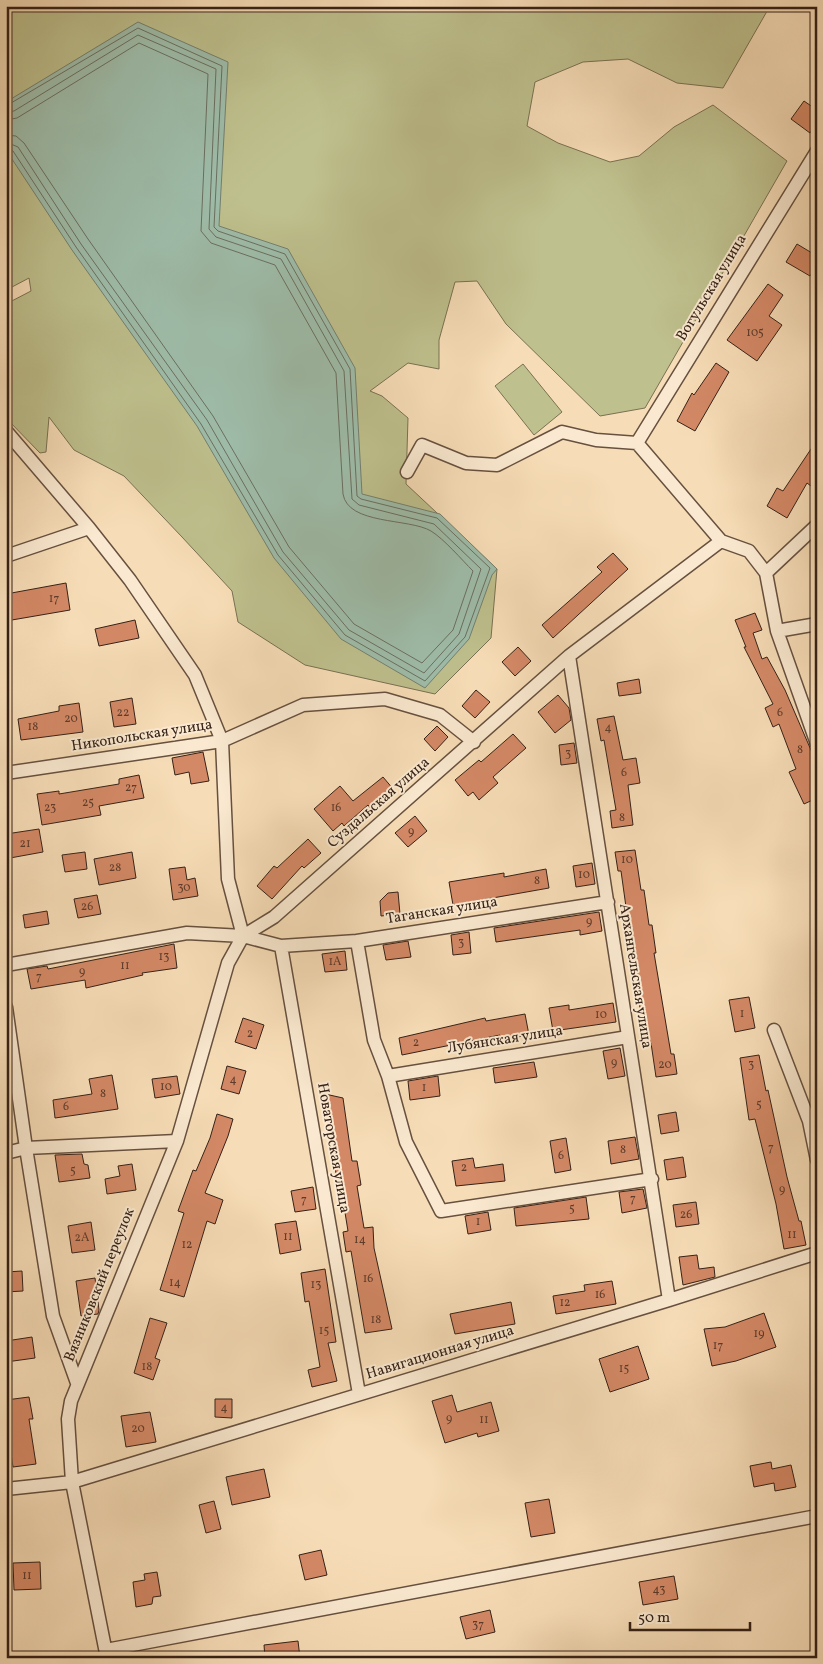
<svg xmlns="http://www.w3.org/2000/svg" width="823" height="1664" font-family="Vollkorn,serif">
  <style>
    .green { fill: #bec08d; stroke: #7a7052 }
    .water { fill: #9ebdaa; stroke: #747f6f }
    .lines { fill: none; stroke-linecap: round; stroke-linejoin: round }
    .shore { stroke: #6a6f60; stroke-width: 1 }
    .building { fill: #d48966; stroke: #352117 }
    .minor-casing { stroke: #66503f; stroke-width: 15 }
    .minor { stroke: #fae9d0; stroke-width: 12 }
    .labels { text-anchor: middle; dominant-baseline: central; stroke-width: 4; stroke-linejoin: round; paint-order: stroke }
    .number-label { font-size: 12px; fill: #5d3b2b }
    .street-label { font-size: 15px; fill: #352117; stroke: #fae9d0 }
  </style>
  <rect width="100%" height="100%" fill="#f7ddb7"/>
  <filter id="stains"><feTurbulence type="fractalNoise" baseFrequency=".004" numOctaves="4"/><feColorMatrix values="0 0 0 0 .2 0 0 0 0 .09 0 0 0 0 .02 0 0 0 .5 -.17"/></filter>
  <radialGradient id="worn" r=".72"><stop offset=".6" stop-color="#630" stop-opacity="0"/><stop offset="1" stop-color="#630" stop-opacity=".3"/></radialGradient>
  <path class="green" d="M6,6H770L723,88L677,83L628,59L583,62L535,82L527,126L558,143L610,162L639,156L674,127L713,105L787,161L645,408L600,416L506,324L477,281L455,282L439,340V369L408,363L370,391L382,396L408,418L406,484L497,569L491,638L435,694L305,665L238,622L232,591L182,537L124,476L74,450L49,417L46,452L40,453L6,418V304L31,291L29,278L12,287L6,285Z
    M523,364L562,412L534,435L495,386Z"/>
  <path class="water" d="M138,22L228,62L219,226L288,249L355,368L362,494L440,514L497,569L492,575L469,639L425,688L341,639L274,558L197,426L72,250L6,150V102Z"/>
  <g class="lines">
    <path class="shore" d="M6,106L138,28L222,66L214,227L218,231L285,254L350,369L357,496L361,499L437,518L490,568L465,637L425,681L345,635L278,555L201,424L76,247L13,151L6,148
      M6,112L14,111L138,35L216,69L209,229L216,237L281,259L344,371L352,499L359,505L434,524L481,569L459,634L424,673L349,630L283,552L207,420L81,244L18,147L6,142
      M6,120L17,118L139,43L208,74L201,231L211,243L275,265L336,373L343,494C348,525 409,518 431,531C444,539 462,560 473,571L453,630L422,663L354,624L289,547L213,416L88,239L24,143L16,136L6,135"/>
  </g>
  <path class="building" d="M804,101L817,110V123L810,133L791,119Z
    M797,244L817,256V265L810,276L786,262Z
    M768,284L783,295L769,316L782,325L757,361L727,340Z
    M716,363L729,372L695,431L677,421L692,393L694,395Z
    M817,440V476L811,486L807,483L787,518L767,506L777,488L783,491Z
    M613,553L628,569L553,638L542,625L602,572L597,567Z
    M66,583L70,610L6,621V594Z
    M755,613L762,630L753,633L762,659L767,657L785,690L817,764V798L804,804L789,772L796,769L779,724L773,727L765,708L773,704L744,647H746L735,620Z
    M135,620L139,638L99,646L95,629Z
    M518,647L531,661L515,676L502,662Z
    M639,679L641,693L619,696L617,683Z
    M476,690L490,702L475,718L462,706Z
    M558,695L569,708L571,720L555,733L538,712Z
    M132,698L136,724L114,727L110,702Z
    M79,703L83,732L21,740L18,719L59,711V706Z
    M614,716L623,760L636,758L640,783L628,785L633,825L612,828L610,811L616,810L604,740L601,741L597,719Z
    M437,726L448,737L435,751L424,739Z
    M513,734L526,748L493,777L498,783L479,800L473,792L468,796L455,780L479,760L481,762Z
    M574,743L577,763L561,765L559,745Z
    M203,752L209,781L191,784L189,772L175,775L172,758Z
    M139,775L144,798L99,806L101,815L42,825L37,794L59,791V794L119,784V779Z
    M383,777L394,790L371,809L368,805L344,826L342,823L333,831L314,809L340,786L353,801Z
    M415,816L427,831L408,847L395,833Z
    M39,829L43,852L10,858L6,834Z
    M308,839L321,853L304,868L302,866L272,899L257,886L274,866L277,868Z
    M635,850L641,890H644L649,925H652L656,953H654L671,1054H674L677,1074L656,1077L651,1043L645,1044L621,871H618L615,852Z
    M85,852L87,869L65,872L62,855Z
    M132,852L136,878L99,885L94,859Z
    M592,863L595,884L576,887L573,866Z
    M185,867L187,880L195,878L198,896L173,900L169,869Z
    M546,869L549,888L453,905L449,882L504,873V877Z
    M398,892L400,914L381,916L380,901L388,893Z
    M97,895L101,914L78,918L74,899Z
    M47,911L49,924L25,928L23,915Z
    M599,912L602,931L580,935V930L496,942L494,928Z
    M469,932L471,953L453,955L451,935Z
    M408,941L411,957L386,960L383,945Z
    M174,944L177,968L142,973L143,975L86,988L85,980L31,989L27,969L47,966L48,969Z
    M345,951L347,970L325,972L322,954Z
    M749,997L755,1028L735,1032L729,1000Z
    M613,1003L616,1022L553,1031L549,1008L569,1005V1010Z
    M525,1014L529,1035L501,1040L500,1035L402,1055L399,1038L485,1018L486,1021Z
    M243,1018L264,1025L256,1049L235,1042Z
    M620,1048L625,1076L608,1079L603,1051Z
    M759,1055L766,1091L768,1090L787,1177L799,1221H801L806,1245L784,1249L776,1204L755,1119L749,1120L740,1058Z
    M534,1062L537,1077L495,1083L493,1068Z
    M227,1066L246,1071L239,1094L221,1089Z
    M112,1075L118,1109L55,1118L53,1100L92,1094L89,1079Z
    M177,1076L180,1094L155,1098L152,1079Z
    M438,1076L440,1096L410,1100L408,1081Z
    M325,1094L343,1098L352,1161H357L361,1185L357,1186L364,1228L373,1227L374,1248L392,1329L365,1333L351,1251L346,1252L343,1232L348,1231L341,1188H339L332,1153L329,1132H331Z
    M676,1112L679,1131L661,1134L658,1115Z
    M217,1114L233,1119L228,1136L205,1193L223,1200L215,1224L207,1221L184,1297L160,1290L184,1213L178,1211L193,1170L196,1171L210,1138Z
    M635,1137L639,1159L611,1164L608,1141Z
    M566,1138L571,1170L555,1173L550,1141Z
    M82,1154L84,1164L88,1165L90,1178L59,1182L55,1155Z
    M683,1157L686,1177L667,1180L664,1160Z
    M473,1158L475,1168L503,1164L505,1181L456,1186L452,1161Z
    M132,1164L136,1190L107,1194L105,1179L120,1176L118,1166Z
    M313,1187L316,1209L295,1212L291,1191Z
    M643,1189L647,1208L622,1213L619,1192Z
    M586,1197L589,1219L516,1226L514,1208Z
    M696,1202L699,1224L676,1227L673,1205Z
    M488,1212L491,1230L468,1234L465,1216Z
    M296,1221L301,1250L280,1254L275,1224Z
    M91,1222L95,1250L72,1253L68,1226Z
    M697,1255L699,1269L714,1267L715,1277L683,1285L679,1257Z
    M325,1269L336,1342L328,1343L337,1381L312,1387L308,1370L320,1367L309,1301L305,1302L301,1273Z
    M22,1271L23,1291L6,1292V1272Z
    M95,1278L99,1310L98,1314L81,1316L76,1281Z
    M612,1281L616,1304L556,1314L553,1296L585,1291L584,1285Z
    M511,1302L515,1324L455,1334L450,1314Z
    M764,1313L776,1347L736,1361L712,1366L704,1329L725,1327Z
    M150,1318L167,1323L155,1358L160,1360L153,1380L134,1373Z
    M32,1337L35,1358L6,1362V1341Z
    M638,1346L649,1379L610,1392L599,1359Z
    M452,1395L457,1412L491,1402L499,1431L478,1437L477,1433L445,1443L432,1401Z
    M29,1397L33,1419H29L36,1464L13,1467L6,1422V1400Z
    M215,1399H232V1418L215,1417Z
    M150,1412L156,1442L126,1447L121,1416Z
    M771,1462L772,1469L791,1465L796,1487L775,1491L774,1483L754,1487L750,1466Z
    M264,1469L270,1497L232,1505L226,1477Z
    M549,1499L555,1533L531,1537L525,1503Z
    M214,1501L221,1529L206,1533L199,1505Z
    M321,1550L327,1575L305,1580L299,1555Z
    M40,1562L41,1589L14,1590L13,1563Z
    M157,1572L161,1596L153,1597L152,1604L136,1607L133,1582L145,1580L144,1574Z
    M674,1576L678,1599L643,1605L639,1582Z
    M490,1610L495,1632L466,1639L460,1617Z
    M298,1641L300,1658H265L264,1645Z"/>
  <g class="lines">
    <g class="minor-casing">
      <path id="minor" d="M6,431L89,528L130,580L195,675L222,741L228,879L243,936
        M637,443L817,151
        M407,472L422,445L466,463L497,465L562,432L596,440L637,443L721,541L749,551L766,573L777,631L817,744
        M6,556L89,528
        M766,573L817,525
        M777,631L817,624
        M569,656L669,1300
        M6,773L222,741L303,705L385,699L440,715L474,742
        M243,936L281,946L359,1394
        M357,941L374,1040L388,1076L406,1142L441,1211L652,1179
        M281,946L357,941L608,902
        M6,965L187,933L243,936L274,917L569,656L721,541
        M6,1007L26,1148L53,1316L77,1383
        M774,1030L809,1121
        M388,1076L628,1037
        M817,1118L809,1121L817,1160
        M6,1153L26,1148L177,1141
        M6,1489L72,1482L669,1300L817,1253
        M106,1650L817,1516
        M107,1658L72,1482L68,1419L71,1401L177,1141L228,963L243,936"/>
    </g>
    <use href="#minor" class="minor"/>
  </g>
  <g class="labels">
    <g class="number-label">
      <text x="755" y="333">105</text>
      <text x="54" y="599">17</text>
      <text x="123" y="713">22</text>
      <text x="780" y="713">6</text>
      <text x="71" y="719">20</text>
      <text x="33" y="727">18</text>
      <text x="608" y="728">4</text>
      <text x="800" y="750">8</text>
      <text x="568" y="754">3</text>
      <text x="624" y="773">6</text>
      <text x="131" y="788">27</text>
      <text x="88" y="803">25</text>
      <text x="50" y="808">23</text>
      <text x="336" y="808">16</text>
      <text x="622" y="818">8</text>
      <text x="411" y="832">9</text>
      <text x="25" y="844">21</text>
      <text x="627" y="860">10</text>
      <text x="115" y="868">28</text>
      <text x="584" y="875">10</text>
      <text x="537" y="881">8</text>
      <text x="184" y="888">30</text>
      <text x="87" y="907">26</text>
      <text x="589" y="922">9</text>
      <text x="461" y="943">3</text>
      <text x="164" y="957">13</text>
      <text x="335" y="962">1А</text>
      <text x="125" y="966">11</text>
      <text x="82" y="972">9</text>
      <text x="39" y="977">7</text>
      <text x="742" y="1014">1</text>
      <text x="601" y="1015">10</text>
      <text x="250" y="1034">2</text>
      <text x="416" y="1043">2</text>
      <text x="614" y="1063">9</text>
      <text x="665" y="1065">20</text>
      <text x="751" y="1065">3</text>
      <text x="233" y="1080">4</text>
      <text x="166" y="1087">10</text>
      <text x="424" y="1088">1</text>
      <text x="103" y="1094">8</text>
      <text x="759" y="1105">5</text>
      <text x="66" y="1107">6</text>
      <text x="771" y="1148">7</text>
      <text x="623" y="1150">8</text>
      <text x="561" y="1156">6</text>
      <text x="464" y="1168">2</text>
      <text x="73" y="1171">5</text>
      <text x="782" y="1190">9</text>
      <text x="633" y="1199">7</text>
      <text x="304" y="1200">7</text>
      <text x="572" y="1209">5</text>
      <text x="686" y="1215">26</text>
      <text x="478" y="1222">1</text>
      <text x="792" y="1235">11</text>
      <text x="288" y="1237">11</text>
      <text x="82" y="1238">2А</text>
      <text x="360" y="1240">14</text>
      <text x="187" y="1245">12</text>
      <text x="368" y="1279">16</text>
      <text x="175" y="1283">14</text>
      <text x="316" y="1285">13</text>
      <text x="600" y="1295">16</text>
      <text x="565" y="1303">12</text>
      <text x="376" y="1320">18</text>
      <text x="324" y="1331">15</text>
      <text x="759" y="1334">19</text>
      <text x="718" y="1346">17</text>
      <text x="147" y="1367">18</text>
      <text x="624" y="1369">15</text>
      <text x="224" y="1408">4</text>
      <text x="449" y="1419">9</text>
      <text x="484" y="1420">11</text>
      <text x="138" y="1429">20</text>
      <text x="27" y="1576">11</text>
      <text x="659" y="1590">43</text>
      <text x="478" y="1625">37</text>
    </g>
    <g class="street-label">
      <text transform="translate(712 288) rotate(-59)">Вогульская улица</text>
      <text transform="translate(142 736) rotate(-9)">Никопольская улица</text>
      <text transform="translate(379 803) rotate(-41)">Суздальская улица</text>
      <text transform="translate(442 911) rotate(-9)">Таганская улица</text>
      <text transform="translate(635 976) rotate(81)">Архангельская улица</text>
      <text transform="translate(505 1040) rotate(-9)">Лубянская улица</text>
      <text transform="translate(333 1148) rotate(80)">Новаторская улица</text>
      <text transform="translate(100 1285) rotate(-68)">Вязниковский переулок</text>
      <text transform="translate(440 1353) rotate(-17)">Навигационная улица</text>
    </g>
  </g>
  <rect width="823" height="1664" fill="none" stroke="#f7ddb7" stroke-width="25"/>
  <rect x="8" y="8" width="808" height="1649" fill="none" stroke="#352117" stroke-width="2.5"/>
  <rect x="12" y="12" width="798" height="1639" fill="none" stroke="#352117"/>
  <path d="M630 1622v8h120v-8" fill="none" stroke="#352117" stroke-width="2.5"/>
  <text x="638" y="1622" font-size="15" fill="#352117" stroke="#fae9d0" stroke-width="4" paint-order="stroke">50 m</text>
  <rect width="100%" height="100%" filter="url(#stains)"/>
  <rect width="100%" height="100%" fill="url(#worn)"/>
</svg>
